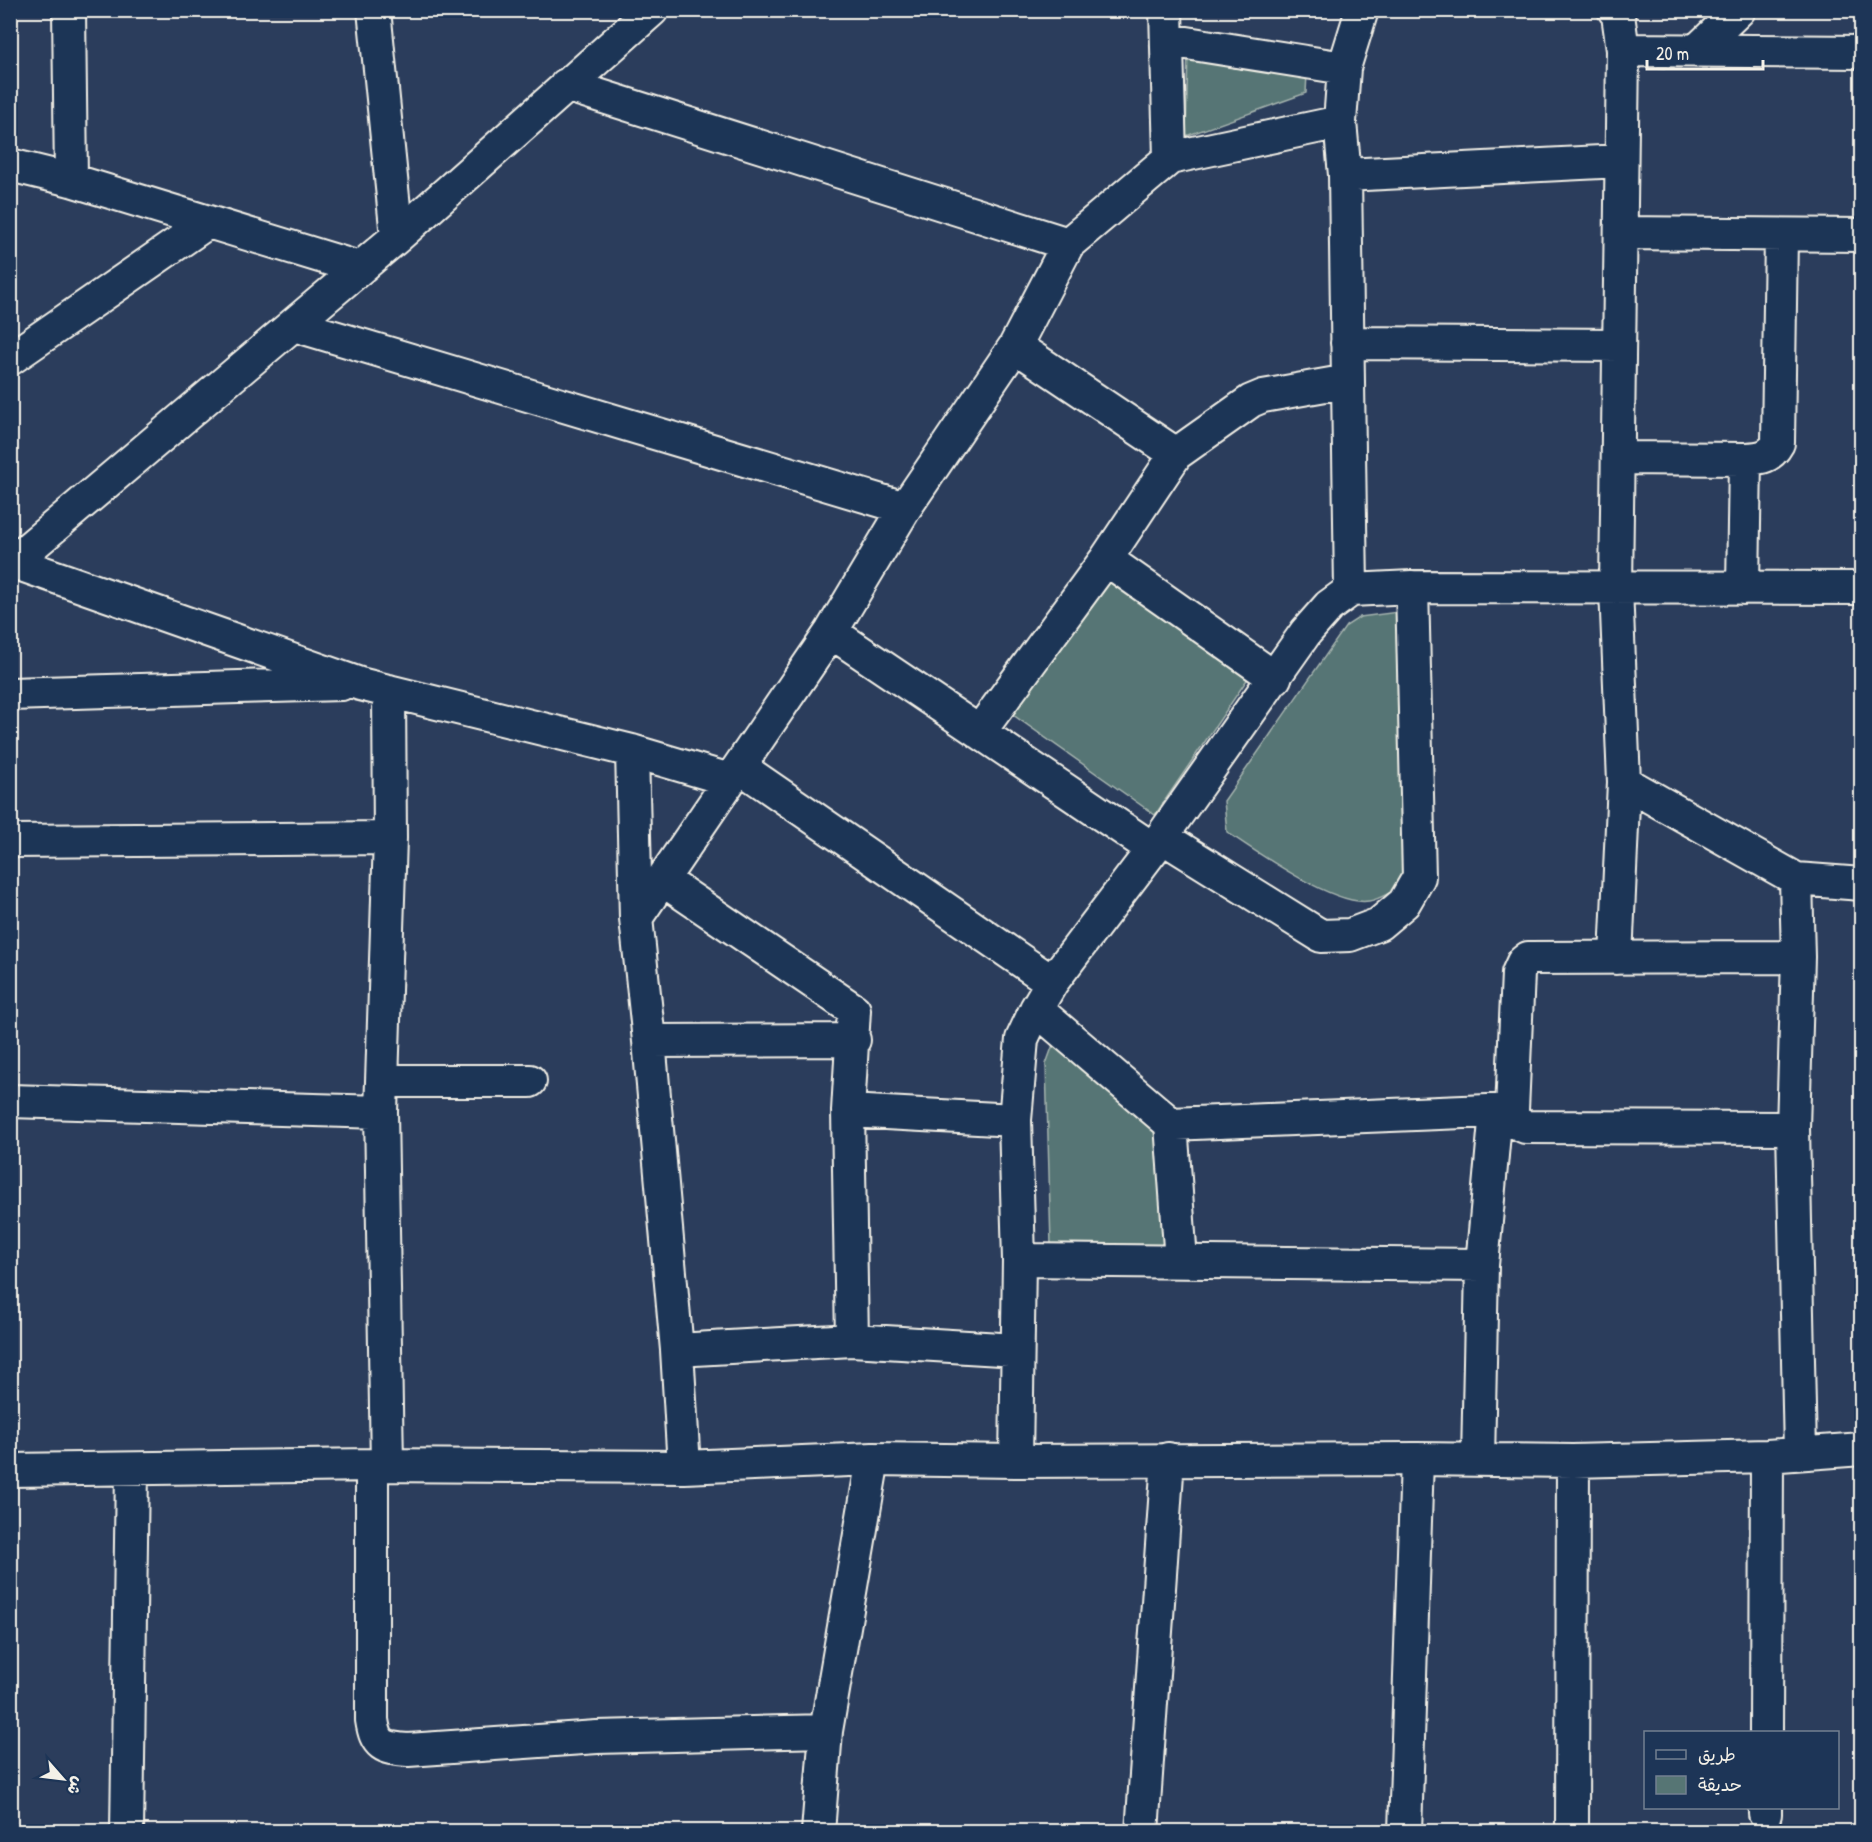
<svg xmlns="http://www.w3.org/2000/svg" width="1872" height="1842" font-family="'Patrick Hand','Playpen Sans Arabic',sans-serif">
  <style>
    .green { fill: #567574; stroke: #a5b3ae; stroke-width: 1.5 }
    .lines { fill: none; stroke-linecap: round; stroke-linejoin: round }
    .minor-casing { stroke: #f4f1e8; stroke-width: 36 }
    .minor { stroke: #1d3557; stroke-width: 32 }
  </style>
  <rect width="100%" height="100%" fill="#2b3d5c"/>
  <filter id="ink" filterUnits="userSpaceOnUse"><feTurbulence type="fractalNoise" baseFrequency=".0167" numOctaves="2"/><feDisplacementMap in="SourceGraphic" scale="12" xChannelSelector="R" yChannelSelector="G"/><feConvolveMatrix kernelMatrix="1 2 1 2 8 2 1 2 1" color-interpolation-filters="sRGB"/></filter>
  <g filter="url(#ink)">
    <path class="green" d="M1188,50L1307,73L1306,93L1186,136Z
      M1118,572L1255,668L1155,815L1009,712Z
      M1398,612L1408,861L1395,890C1387,894 1378,900 1369,901C1335,907 1255,851 1227,832L1224,801L1346,626L1360,617Z
      M1058,1031L1166,1111L1168,1245H1051L1046,1064Z"/>
    <g class="lines">
      <g class="minor-casing">
        <path id="minor" d="M69,10L71,180
          M374,10L397,237
          M1166,10L1170,158
          M1614,10L1618,15L1623,50
          M1168,40L1344,68
          M1696,51L1739,10
          M566,85L1068,244
          M10,165L71,180L359,268
          M1345,175L1621,161
          M1621,233L1862,235
          M294,325L905,508
          M1347,343L1619,345
          M1015,346L1176,454
          M10,359L208,222
          M1618,458L1745,459C1760,458 1770,458 1778,443L1781,235
          M1106,559L1275,678
          M13,562L360,684L632,751L730,780
          M10,564L397,237L652,10
          M1743,588L1745,459
          M1351,590L1345,175L1340,122L1344,68L1362,10
          M831,632L1153,849
          M10,694L341,684
          M980,731L1106,559L1176,454L1251,401L1263,396L1348,381
          M632,751L636,918L649,1041L677,1350L684,1467
          M740,767L1052,982
          M1624,782L1796,879
          M1162,837L1321,936L1350,935L1379,924L1404,903L1419,877L1412,587
          M10,841L390,838
          M663,880L854,1010L848,1111L852,1340
          M636,918L831,632L905,508L1015,346L1068,244L1170,158L1340,122
          M1616,958L1624,782L1616,588L1623,50L1862,52
          M1036,1009L1171,1124L1512,1110
          M649,1041L854,1040
          M382,1081H530
          M10,1101L381,1112
          M848,1111L1015,1120
          M1171,1124L1181,1261
          M1793,1128L1525,1127L1513,1121L1512,1110L1518,973L1523,962L1528,958L1798,957
          M1019,1260L1482,1265
          M677,1350L852,1340L1017,1350
          M1800,1453L1793,1128L1798,957L1796,879L1862,884
          M1478,1460L1482,1265L1496,1111
          M1016,1461L1019,1260L1015,1120L1022,1039L1036,1009L1052,982L1153,849L1306,632L1329,606L1351,590L1412,587L1862,588
          M372,1465V1720C376,1746 383,1748 408,1750L597,1737L826,1731
          M387,1465L381,1112L390,838L389,691
          M10,1470L372,1465L684,1467L873,1459L1016,1461L1417,1459L1573,1461L1767,1456L1862,1449
          M1766,1732L1767,1456
          M1765,1814V1808
          M127,1832L132,1469
          M818,1832L826,1731L873,1459
          M1142,1832L1168,1459
          M1405,1832L1417,1459
          M1572,1832L1573,1461"/>
      </g>
      <use href="#minor" class="minor"/>
    </g>
  </g>
  <rect width="1872" height="1842" fill="none" stroke="#1d3557" stroke-width="36"/>
  <rect x="18" y="18" width="1836" height="1806" fill="none" stroke="#f4f1e8" stroke-width="2" filter="url(#ink)"/>
  <rect x="1644" y="1731" width="195" height="78" fill="#1d3557" stroke="#738091" stroke-width="1.5"/>
  <rect x="1656" y="1750" width="30" height="9" fill="#1d3557" stroke="#738091" stroke-width="1.5"/>
  <text x="1698" y="1761" font-size="18" fill="#f4f1e8">طريق</text>
  <rect x="1656" y="1776" width="30" height="18" fill="#567574" stroke="#738091" stroke-width="1.5"/>
  <text x="1698" y="1791" font-size="18" fill="#f4f1e8">حديقة</text>
  <g transform="translate(63 1779) rotate(118)" stroke="#1d3557" stroke-width="4.5" paint-order="stroke">
  <path d="M0-4.5L10 22L0 15L-10 22Z" fill="#f4f1e8"/>
  <text y="-9" font-size="16" font-weight="bold" text-anchor="middle" fill="#f4f1e8">ش</text>
  </g>
  <path d="M1647 60v9h116v-9" fill="none" stroke="#f4f1e8" stroke-width="3"/>
  <text x="1656" y="60" font-size="18" fill="#f4f1e8" stroke="#1d3557" stroke-width="4.5" paint-order="stroke">20 m</text>
</svg>
